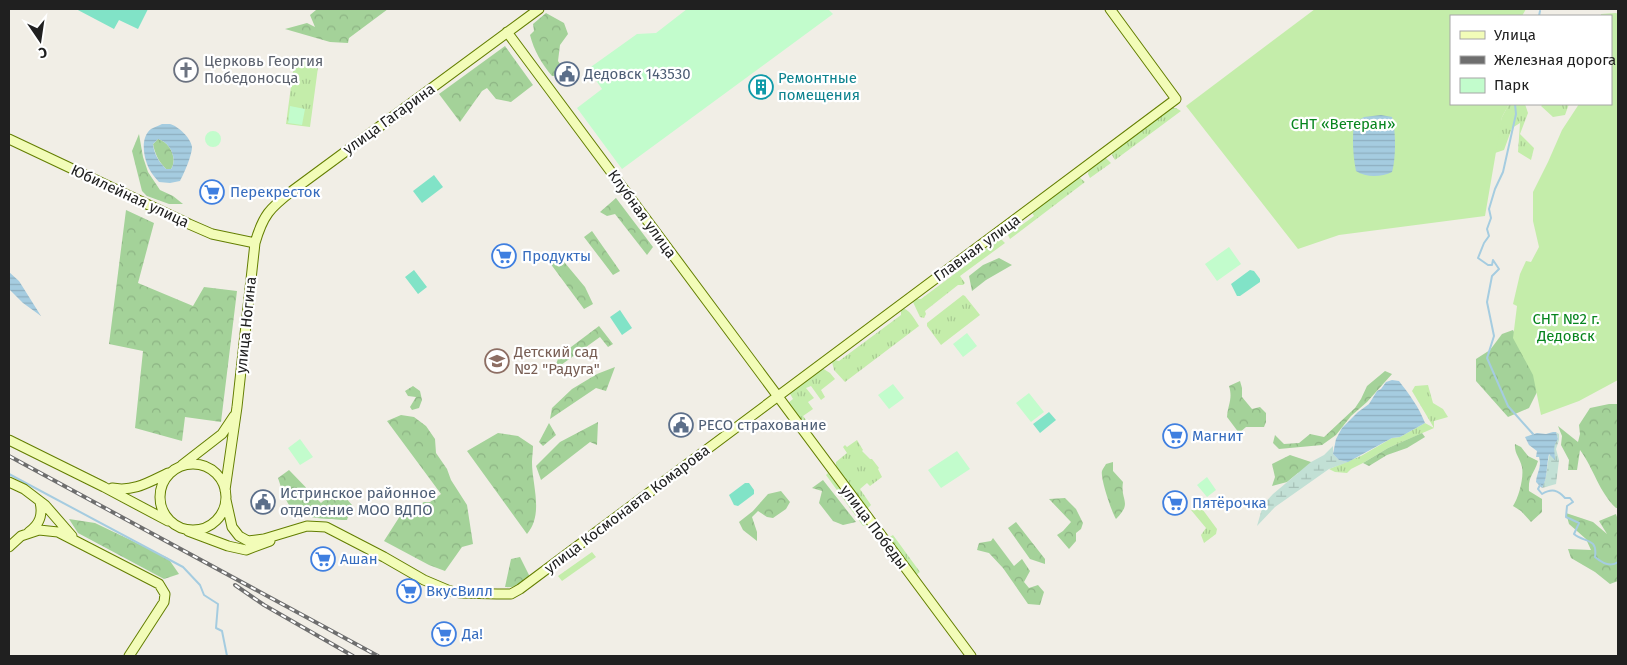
<svg xmlns="http://www.w3.org/2000/svg" width="1627" height="665" font-family="'Fira Sans',sans-serif">
  <style>
    .grass { fill: url(#grass-tufts) }
    .forest { fill: url(#forest-crowns) }
    .wetland { fill: url(#wetland-marsh) }
    .park { fill: #c2fccc }
    .garden { fill: #c4edaa }
    .pitch { fill: #81e3c7 }
    .water { fill: url(#water-rules); fill-rule: evenodd }
    .lines { fill: none; stroke-linecap: round; stroke-linejoin: round }
    .stream { stroke: #a5cce0; stroke-width: 2 }
    .secondary-casing { stroke: #637e00; stroke-width: 11 }
    .secondary { stroke: #f2fcb8; stroke-width: 9 }
    .rail-casing { stroke: #6e6e6e; stroke-width: 4 }
    .rail { stroke: #fff; stroke-width: 2; stroke-dasharray: 5.5; stroke-linecap: butt }
    .labels { text-anchor: middle; dominant-baseline: central; stroke-width: 4.5; stroke-linejoin: round; paint-order: stroke }
    .worship-label { font-size: 15px; fill: #5b616d; stroke: #fff; text-anchor: start }
    .service-label { font-size: 15px; fill: #4e5e75; stroke: #fff; text-anchor: start }
    .culture-label { font-size: 15px; fill: #0d838f; stroke: #fff; text-anchor: start }
    .street-label { font-size: 15px; fill: #202020; stroke: #fff }
    .park-label { font-size: 15px; fill: #07851e; stroke: #fff }
    .shop-label { font-size: 15px; fill: #366cbe; stroke: #fff; text-anchor: start }
    .education-label { font-size: 15px; fill: #785e54; stroke: #fff; text-anchor: start }
  </style>
  <defs>
    <pattern id="grass-tufts" width="24" height="20" patternUnits="userSpaceOnUse" patternTransform="scale(1.25)"><rect width="24" height="20" fill="#c4edaa"/><path d="M3 7l-1-3M5 7V3M7 7l1-3M15 17l-1-3M17 17v-4M19 17l1-3" fill="none" stroke="#a8cb92"/></pattern>
    <pattern id="forest-crowns" width="20" height="18" patternUnits="userSpaceOnUse" patternTransform="scale(1.25)"><rect width="20" height="18" fill="#a4d299"/><path d="M2 6a3 3 0 1 1 6 0M12 15a3 3 0 1 1 6 0" fill="none" stroke="#8db484"/></pattern>
    <pattern id="wetland-marsh" width="20" height="14" patternUnits="userSpaceOnUse" patternTransform="scale(1.25)"><rect width="20" height="14" fill="#c2e0d5"/><path d="M1 5h8M5 5V1M11 12h8M15 12V8" fill="none" stroke="#a6c0b7"/></pattern>
    <pattern id="water-rules" width="6" height="5" patternUnits="userSpaceOnUse" patternTransform="scale(1.25)"><rect width="6" height="5" fill="#a5cce0"/><path d="M0 2.5h6" fill="none" stroke="#8eafc0"/></pattern>
  </defs>
  <rect width="100%" height="100%" fill="#f1eee6"/>
  <path class="grass" d="M295,56L319,60L310,127L286,124Z
    M1509,104H1525L1528,113L1520,134L1534,148L1531,160L1518,152L1520,123L1512,128L1504,150L1492,154L1502,117Z
    M1543,104H1569L1565,115L1553,117L1541,106Z
    M1171,108H1176L1181,111L1115,160L1112,155L1113,150Z
    M1105,157L1111,163L1090,178L1088,174L1089,169Z
    M1079,177L1085,182L1010,239L1008,235L1034,216L1031,211Z
    M998,240H1002L1005,243L960,276L965,283L963,285H958L925,311L926,314L924,318L920,317L912,300L914,299H921L969,263V261Z
    M963,295L965,296L980,315L941,345L927,326V323Z
    M901,308C909,308 915,320 919,326L845,382L834,370L832,362L834,360L839,361L901,315Z
    M822,368L830,373L835,379L821,390L825,397L821,400L811,386L806,388L814,398L808,402L813,409L803,416L809,424L806,427L788,403L793,399L789,392Z
    M1428,385L1433,403L1443,409L1448,417L1434,421V428L1388,448L1363,463L1351,469L1347,473L1335,472L1329,469L1361,456L1392,438L1400,437L1425,423L1434,428L1412,391L1415,386Z
    M857,440L863,450L862,451L870,459H872L879,468L878,469L882,477L870,486L867,483L860,489L871,505L867,509L836,468V462L847,453L843,447L845,445L847,447Z
    M828,473L867,524L863,526L826,475Z
    M1200,506L1217,529L1216,534L1204,543L1201,535L1206,528L1191,510Z
    M893,535L920,572L916,575L888,538Z
    M592,552L596,557L562,581L558,576Z"/>
  <path class="forest" d="M314,9H388L349,38L348,43L330,42L285,29L307,23L315,27L310,15L316,10Z
    M546,13L564,23L568,34L560,45L558,61L562,67L559,76H552C542,64 534,51 530,35L534,31L533,24Z
    M505,46L533,85L511,102L496,99L487,88L482,91L460,122L439,94Z
    M139,134L143,157L148,172L160,190L173,196L183,204H169L147,196L142,191L132,151Z
    M158,139C170,142 178,159 171,169H166C159,162 155,154 153,144Z
    M616,198L653,247L647,255L615,214L607,216L600,212Z
    M126,210L154,223L138,283L193,306L204,287L237,291L221,422L185,417L182,441L135,428L143,351L109,344Z
    M592,231L620,271L613,275L584,237Z
    M560,257L585,287L593,304L584,309L550,263Z
    M999,258L1012,265L986,280L972,291L969,276L983,265Z
    M599,326L613,344L608,347L600,337L554,370L559,356Z
    M1513,330L1527,357L1539,388L1529,408L1508,417L1476,381V359L1490,350L1502,334Z
    M615,367L606,391L596,388L550,419L552,408L572,389L597,374Z
    M1385,371L1392,374L1367,402L1351,416L1336,435L1322,445L1279,449L1273,443L1275,435L1284,444L1299,443L1310,434L1324,437L1355,408L1361,399L1367,386Z
    M1240,381L1242,388V397L1252,409L1260,407L1266,413V422L1264,427H1246L1239,433L1227,417C1228,404 1233,399 1229,386Z
    M413,386L420,391L422,400L419,408L412,410L410,407L416,397L408,396L405,391Z
    M1609,404H1618V508H1616C1599,492 1594,469 1580,450L1577,470H1568L1569,460L1561,445L1562,436L1558,426L1578,442L1580,434L1579,425L1590,408Z
    M401,415L414,417L426,426L435,439L436,453L447,469L451,480L467,505L473,544L462,547L445,571L429,565L384,541L400,516L424,502H430L441,494L387,421Z
    M598,422L597,445L590,442L541,480L536,466L560,442Z
    M549,423L556,435L543,446L539,442Z
    M498,433L518,436L533,446C533,452 532,457 532,462C532,485 544,514 527,534L467,451Z
    M1422,433L1425,437L1407,448L1387,455L1369,466L1363,463L1388,448Z
    M1515,444L1521,447L1528,456L1538,461C1534,475 1528,475 1529,491L1542,499V512L1531,522L1521,511L1513,506C1519,497 1524,477 1522,467C1520,458 1514,453 1515,444Z
    M1290,455L1311,462L1326,469L1298,473L1287,482L1272,486L1275,477L1272,464Z
    M1113,462V471L1123,482C1120,501 1133,502 1116,519C1112,513 1100,478 1102,471C1103,468 1105,466 1106,464Z
    M289,470L321,503L337,488L352,505L347,520C336,520 306,518 296,513C287,507 281,487 278,478Z
    M823,480L856,522L843,525L833,521L819,503L822,491L812,488Z
    M781,491L790,502L786,509L773,518L767,517L758,511L752,517L757,532V541L743,530L739,522L753,511L768,494Z
    M1065,498L1076,509L1083,523L1081,529L1076,533V541L1069,549L1057,535L1063,531L1071,522L1049,499Z
    M1566,513L1593,522L1607,534L1599,521L1616,514L1618,520V581L1610,584L1595,572L1571,558L1568,549L1591,550L1586,539L1569,524Z
    M69,519L95,523L168,558L179,574L164,579L78,533Z
    M1016,522L1045,559V564L1030,559L1008,528Z
    M993,538L1014,566L1022,559L1030,571L1024,582L1029,588L1038,585L1044,592L1040,605L1028,604L1003,568L989,553L977,550L979,543L991,541Z
    M520,557L531,579C522,584 515,588 505,587L511,559Z"/>
  <path class="wetland" d="M1556,432L1559,434V440L1556,449L1559,460L1556,484L1542,488C1548,477 1546,466 1550,453L1555,457C1552,450 1553,445 1558,439Z
    M1333,446V454L1339,460L1348,462L1329,469L1275,507L1257,526L1263,505L1273,494L1311,462L1324,455Z"/>
  <path class="park" d="M687,9H828L833,14L622,169L577,108L602,89L588,69L637,34L656,33Z
    M290,106L305,109L302,125L288,123Z
    M205 139a8 8 0 1 1 16 0a8 8 0 1 1-16 0Z
    M1229,247L1241,264L1217,281L1205,264Z
    M967,333L977,346L963,357L953,344Z
    M893,384L904,398L889,409L878,395Z
    M1029,393L1044,412L1031,422L1016,403Z
    M300,439L313,457L300,465L288,448Z
    M957,451L970,469L941,488L928,470Z
    M1207,477L1216,490L1207,497L1197,485Z"/>
  <path class="garden" d="M1315,9H1526L1522,16H1451V104H1509L1502,117L1485,216L1339,235L1298,249L1186,106Z
    M1616,13L1618,14V380L1579,401L1541,415L1533,375L1513,338L1517,306L1513,304L1520,274L1526,261L1531,262L1539,247L1533,221V192L1548,162L1562,130L1579,104H1611V16H1601V14Z"/>
  <path class="pitch" d="M76,9H148L138,29L119,20L114,29Z
    M434,175L443,187L422,203L413,191Z
    M414,270L427,287L418,294L405,277Z
    M1250,270L1254,271L1260,279V282L1240,296H1237L1231,284Z
    M620,310L632,328L622,335L610,317Z
    M1049,412L1056,420L1040,433L1033,424Z
    M745,483H749L754,490V494L738,506L734,505L729,495Z"/>
  <path class="water" d="M1381,115L1392,117C1396,131 1396,158 1392,172C1382,177 1366,178 1356,171C1353,156 1352,139 1354,123L1364,117Z
    M162,124C165,124 167,124 170,124C178,126 191,138 192,147C192,155 184,174 180,181L170,183L159,182C156,179 153,175 151,172C144,161 139,138 151,129C154,127 159,126 162,124ZM158,139C170,142 178,159 171,169H166C159,162 154,154 153,144Z
    M9,272L19,281L41,316L23,303L9,289Z
    M1392,380L1399,381C1409,394 1419,407 1425,423L1400,437L1392,438L1348,462L1339,460L1333,454L1336,439L1342,428L1358,412L1369,404L1377,391L1381,389L1386,382Z
    M1553,432H1556L1558,439C1552,447 1555,451 1555,460L1549,454C1546,467 1548,477 1542,488L1536,482C1537,472 1542,467 1539,457H1536L1537,451L1529,445L1525,437L1537,433L1546,434Z"/>
  <g class="lines">
    <path class="stream" d="M1539,16L1540,11
      M1515,104L1516,114L1503,172L1495,189L1489,209L1491,218L1487,229L1489,236L1484,243L1478,258L1488,265H1492L1493,260L1499,269L1492,276L1487,302L1494,336L1487,358L1508,406L1533,434
      M9,474L183,567L200,585L204,595L218,604L216,628L222,631L227,656
      M1540,485L1538,489L1542,494C1552,488 1558,490 1565,498H1570L1573,502L1567,506L1566,517L1579,523L1574,534C1584,543 1598,537 1595,557C1602,563 1611,567 1618,562"/>
    <g class="secondary-casing">
      <path id="secondary" d="M507,32L971,656
        M9,139L189,224L212,234L255,243
        M9,440L104,487L168,521
        M160 497a33 33 0 1 1 66 0a33 33 0 1 1-66 0Z
        M182,465L222,434L234,416
        M9,482L24,489L45,505L72,536
        M112,488C134,492 149,482 168,473
        M225,490L237,407L255,243C263,215 270,208 292,191L539,9
        M226,500L232,527L239,536L248,541L264,539L307,526L326,527L384,557L424,580L450,591L461,593L497,594H511L520,589L1176,99L1110,9
        M188,531L228,546L246,550L270,541
        M29,532C40,524 43,515 40,502
        M9,547L21,536L39,530L58,532L159,584L165,594L164,602L129,656"/>
    </g>
    <use href="#secondary" class="secondary"/>
    <g class="rail-casing">
      <path id="rail" d="M9,456L378,656
        M235,585L264,605L353,656"/>
    </g>
    <use href="#rail" class="rail"/>
  </g>
  <defs>
    <g id="church-ring" transform="scale(1.25)"><circle r="9.5" fill="#fff" stroke="#6b7280" stroke-width="1.5"/><path d="M-1.2-6h2.4v3.5h3.3v2.4h-3.3V6h-2.4V-.1h-3.3v-2.4h3.3Z" fill="#6b7280"/></g>
    <g id="civic-ring" transform="scale(1.25)"><circle r="9.5" fill="#fff" stroke="#5c6f8a" stroke-width="1.5"/><path d="M-.6-6.5H3V-4.5H.6V-3L4-1V1h2V6H-6V1h2V-1L-.6-3ZM-1.2 2.5V6h2.4V2.5Z" fill="#5c6f8a"/></g>
    <g id="building-ring" transform="scale(1.25)"><circle r="9.5" fill="#fff" stroke="#0f9aa8" stroke-width="1.5"/><path d="M-4-6H4V6H1V3H-1V6H-4ZM-2.5-4.3h1.7v1.8h-1.7ZM.8-4.3h1.7v1.8H.8ZM-2.5-1h1.7V.8h-1.7ZM.8-1h1.7V.8H.8Z" fill="#0f9aa8"/></g>
    <g id="supermarket-ring" transform="scale(1.25)"><circle r="9.5" fill="#fff" stroke="#3f7fe0" stroke-width="1.5"/><path d="M-6-5.5h2.5l.6 2H6L4.5 2H-2.5L-4.4-4H-6ZM-1.5 3.2a1.3 1.3 0 1 0 .1 0ZM3 3.2a1.3 1.3 0 1 0 .1 0Z" fill="#3f7fe0"/></g>
    <g id="school-ring" transform="scale(1.25)"><circle r="9.5" fill="#fff" stroke="#8d6e63" stroke-width="1.5"/><path d="M0-5L7-2L0 1L-7-2ZM-4 1L0 2.5L4 1V4Q0 6-4 4Z" fill="#8d6e63"/></g>
  </defs>
  <g fill-rule="evenodd">
    <use href="#church-ring" x="186" y="70"/>
    <use href="#civic-ring" x="567" y="74"/>
    <use href="#building-ring" x="761" y="87"/>
    <use href="#supermarket-ring" x="212" y="192"/>
    <use href="#supermarket-ring" x="504" y="256"/>
    <use href="#school-ring" x="497" y="361"/>
    <use href="#civic-ring" x="681" y="425"/>
    <use href="#supermarket-ring" x="1175" y="436"/>
    <use href="#civic-ring" x="263" y="502"/>
    <use href="#supermarket-ring" x="1175" y="503"/>
    <use href="#supermarket-ring" x="323" y="559"/>
    <use href="#supermarket-ring" x="409" y="591"/>
    <use href="#supermarket-ring" x="444" y="634"/>
  </g>
  <g class="labels">
    <g class="worship-label">
      <text x="204" y="61">Церковь Георгия<tspan x="204" dy="17">Победоносца</tspan></text>
    </g>
    <g class="service-label">
      <text x="584" y="74">Дедовск 143530</text>
      <text x="698" y="425">РЕСО страхование</text>
      <text x="280" y="493">Истринское районное<tspan x="280" dy="17">отделение МОО ВДПО</tspan></text>
    </g>
    <g class="culture-label">
      <text x="778" y="78">Ремонтные<tspan x="778" dy="17">помещения</tspan></text>
    </g>
    <g class="street-label">
      <text transform="translate(389 119) rotate(-36)">улица Гагарина</text>
      <text transform="translate(130 196) rotate(25)">Юбилейная улица</text>
      <text transform="translate(642 214) rotate(54)">Клубная улица</text>
      <text transform="translate(977 248) rotate(-36)">Главная улица</text>
      <text transform="translate(246 325) rotate(-84)">улица Ногина</text>
      <text transform="translate(627 509) rotate(-37)">улица Космонавта Комарова</text>
      <text transform="translate(874 527) rotate(53)">улица Победы</text>
    </g>
    <g class="park-label">
      <text x="1343" y="124">СНТ «Ветеран»</text>
      <text x="1566" y="319">СНТ №2 г.<tspan x="1566" dy="17">Дедовск</tspan></text>
    </g>
    <g class="shop-label">
      <text x="230" y="192">Перекресток</text>
      <text x="522" y="256">Продукты</text>
      <text x="1192" y="436">Магнит</text>
      <text x="1192" y="503">Пятёрочка</text>
      <text x="340" y="559">Ашан</text>
      <text x="426" y="591">ВкусВилл</text>
      <text x="462" y="634">Да!</text>
    </g>
    <g class="education-label">
      <text x="514" y="352">Детский сад<tspan x="514" dy="17">№2 "Радуга"</tspan></text>
    </g>
  </g>
  <rect width="1627" height="665" fill="none" stroke="#202020" stroke-width="20"/>
  <rect x="1450" y="15" width="162" height="90" fill="#ffffff" stroke="#a6a6a6"/>
  <rect x="1460" y="31" width="25" height="8" fill="#f2fcb8" stroke="#a6a6a6"/>
  <text x="1494" y="40" font-size="15" fill="#202020">Улица</text>
  <rect x="1460" y="56" width="25" height="8" fill="#6e6e6e" stroke="#a6a6a6"/>
  <text x="1494" y="65" font-size="15" fill="#202020">Железная дорога</text>
  <rect x="1460" y="78" width="25" height="15" fill="#c2fccc" stroke="#a6a6a6"/>
  <text x="1494" y="90" font-size="15" fill="#202020">Парк</text>
  <g transform="translate(40 40) rotate(167)" stroke="#ffffff" stroke-width="4" paint-order="stroke">
  <path d="M0-4L9 19L0 12L-9 19Z" fill="#202020"/>
  <text y="-8" font-size="14" font-weight="bold" text-anchor="middle" fill="#202020">С</text>
  </g>
</svg>
